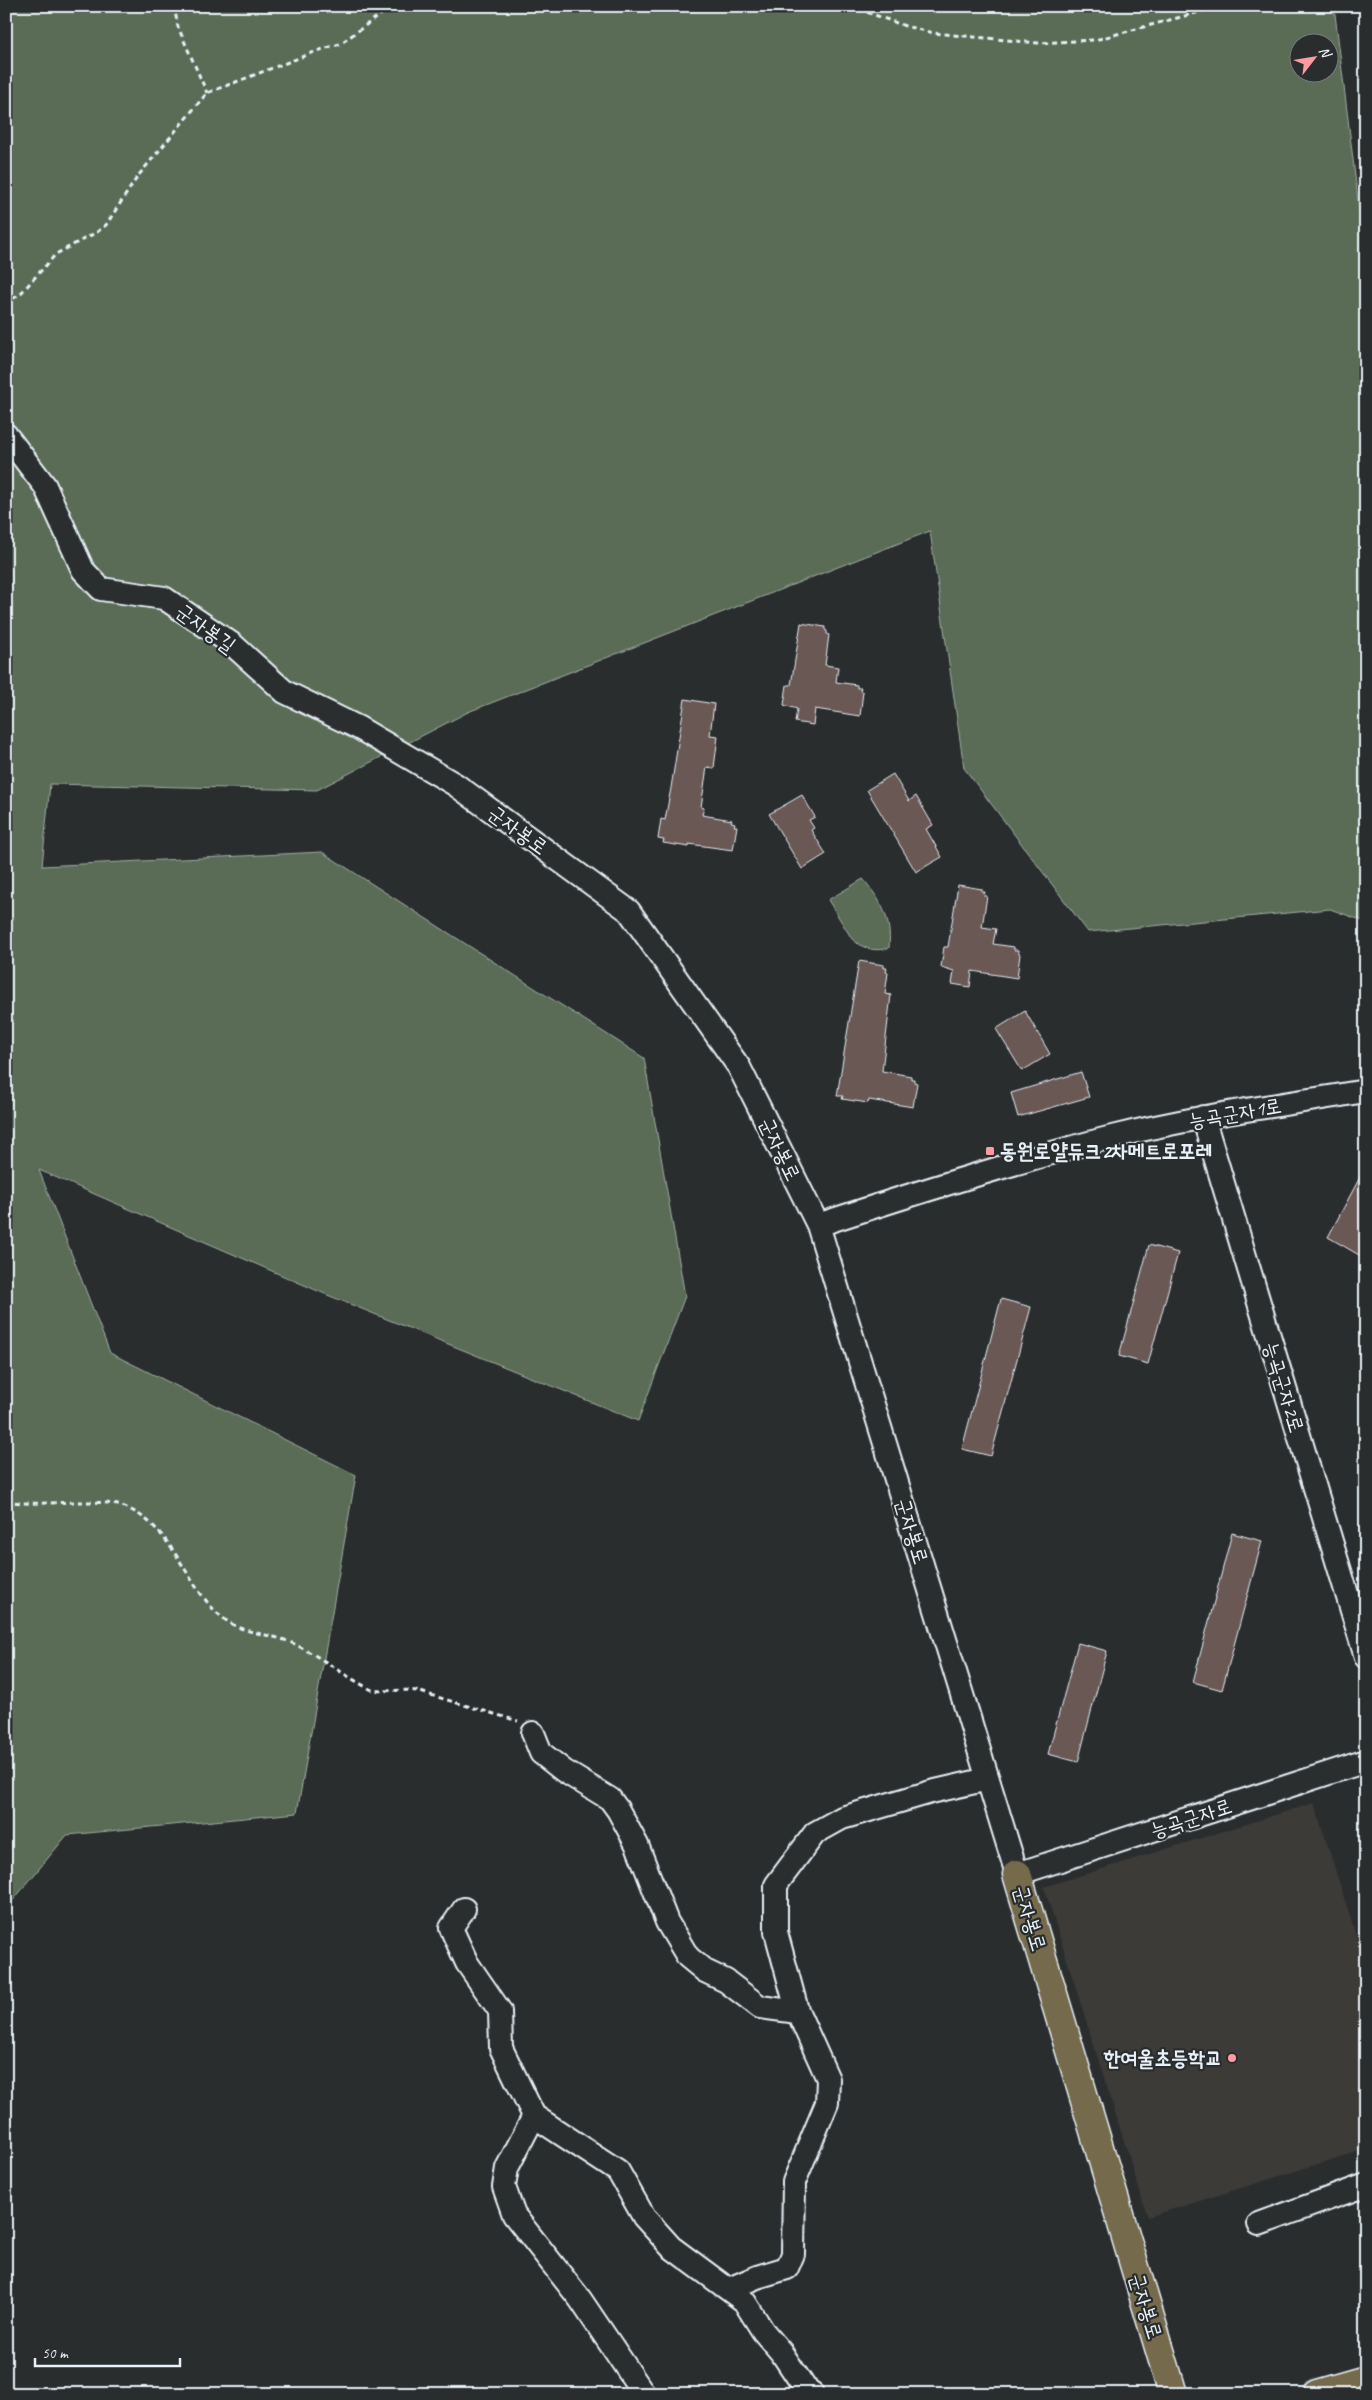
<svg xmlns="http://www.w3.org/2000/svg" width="1372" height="2400" font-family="Caveat,'Poor Story',sans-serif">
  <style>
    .built { fill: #3e3a39 }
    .green { fill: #5a6c56; stroke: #a1aea7; fill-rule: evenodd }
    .building { fill: #6b5954; stroke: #e8f1f8 }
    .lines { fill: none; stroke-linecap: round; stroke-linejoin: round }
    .minor-casing { stroke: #e8f1f8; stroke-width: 26 }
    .major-casing { stroke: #e8f1f8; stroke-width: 31 }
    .path { stroke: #e8f1f8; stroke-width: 3; stroke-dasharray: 5 4; stroke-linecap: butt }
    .minor { stroke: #2a2d2e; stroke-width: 22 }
    .major { stroke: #746b4b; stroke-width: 28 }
    .poi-dot { fill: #ff9aa2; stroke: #2a2d2e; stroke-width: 2 }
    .labels { text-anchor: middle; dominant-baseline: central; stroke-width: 4.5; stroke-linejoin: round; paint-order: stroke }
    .street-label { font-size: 21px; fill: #e8f1f8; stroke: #2a2d2e }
    .poi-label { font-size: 21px; font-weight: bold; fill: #e8f1f8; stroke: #2a2d2e; text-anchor: start }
  </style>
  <rect width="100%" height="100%" fill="#2a2d2e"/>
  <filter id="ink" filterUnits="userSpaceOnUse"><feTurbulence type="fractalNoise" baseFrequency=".02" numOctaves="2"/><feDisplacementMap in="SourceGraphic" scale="10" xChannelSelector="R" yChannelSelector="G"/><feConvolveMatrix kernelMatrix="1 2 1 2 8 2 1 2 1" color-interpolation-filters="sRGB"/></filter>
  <g filter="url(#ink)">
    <path class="built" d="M1314,1803L1366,1967V2149L1148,2217L1044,1887Z"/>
    <path class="green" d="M6,6H1334L1360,216L1366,220V922L1330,909L1088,932L964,768L930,531L468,712L317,790L50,784L42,866L322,852L644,1058L685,1296L638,1421L325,1294L39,1170L110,1353L356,1475L297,1813L67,1835L6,1909ZM1300,42H1330V72H1300Z
      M863,879C881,900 892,919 889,948C875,952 863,949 852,939L828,900Z"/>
    <path class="building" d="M801,623L825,627V630L827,631V634L829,635L825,665L838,667L836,682L857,685V688H861L860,691L863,692L860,716L815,709L813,725L795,722L797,709L784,705L787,685H791Z
      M685,699L714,704L710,735L718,736L714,768L707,767L701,807L704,808L702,815L732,820L731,822L735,823L734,826H737L733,850L689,844V847L663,843L664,840L658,839L661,819L665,820L671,788Z
      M893,774L909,801L916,796L933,825L926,829L942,857L916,872L867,790Z
      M802,795L815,817L809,820L814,828L811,830L826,854L802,869L769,814Z
      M958,885L982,889V892H985L984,896H987L982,927L996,929L993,944L1014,947V950H1018V953L1020,954L1017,978L972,971L970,987L952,984L954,971L941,967L944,947H948Z
      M859,961L884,965V968H887L886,972L888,973L885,994L891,995L882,1071L911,1076V1079H914V1082L917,1083L913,1107L869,1100L868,1103L842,1099L843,1096H837Z
      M1025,1011L1050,1054L1022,1071L996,1029Z
      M1081,1072L1089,1097L1018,1117L1011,1093Z
      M1366,1166V1259L1328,1237Z
      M1149,1245L1178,1253L1148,1364L1119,1356Z
      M1001,1299L1031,1307L991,1456L962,1449Z
      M1232,1533L1262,1541L1222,1690L1193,1682Z
      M1078,1643L1107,1651L1078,1762L1048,1754Z"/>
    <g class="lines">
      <g class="minor-casing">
        <path id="minor" d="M6,435L45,486L83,570L101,589L164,598L232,644L285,692L359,728L456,785L629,911L739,1067L818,1225L1017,1874L1366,1761
          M1203,1117L1366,1657
          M818,1225C915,1193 1013,1162 1112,1137C1195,1116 1281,1105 1366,1091
          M533,1733L541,1753L564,1771L610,1799L618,1810L637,1845L667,1922L688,1957L705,1971L726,1981L760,2007L798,2012
          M464,1909L451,1928L467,1963L500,2011L501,2048L534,2116L618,2171L644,2217L671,2247L744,2301L763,2331L781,2352L805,2388L813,2394
          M534,2116L507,2168L504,2187L514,2215L580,2299L644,2394
          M1259,2224L1366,2185
          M729,2289L757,2277L787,2268L793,2254L794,2182L827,2103L828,2079L797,2010L776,1932V1885L815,1833L842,1818L931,1792L988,1779"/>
      </g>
      <g class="major-casing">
        <path id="major" d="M1017,1874L1173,2394
          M1317,2394L1366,2380"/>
      </g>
      <path class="path" d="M174,6L178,27L207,93
        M850,6L905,26L933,33L1038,43L1095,40L1222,6
        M6,304L22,292L56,254L97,232L106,225L138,176L207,93L317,51L340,44L392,6
        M6,1501C43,1508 95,1495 127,1508C175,1529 185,1587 223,1618C242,1634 268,1633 290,1642C319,1655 344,1676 372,1690C387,1692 402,1689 417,1691L518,1721"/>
      <use href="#minor" class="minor"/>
      <use href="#major" class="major"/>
    </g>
  </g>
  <g class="poi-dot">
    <rect x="985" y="1146" width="10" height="10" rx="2.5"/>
    <circle cx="1232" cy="2058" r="5"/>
  </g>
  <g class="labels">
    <g class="street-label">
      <text transform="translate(206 628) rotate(36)">군자봉길</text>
      <text transform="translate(518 830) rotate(36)">군자봉로</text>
      <text transform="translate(1235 1113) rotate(-10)">능곡군자1로</text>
      <text transform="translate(780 1149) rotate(64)">군자봉로</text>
      <text transform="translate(1284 1387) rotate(73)">능곡군자2로</text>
      <text transform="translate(912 1531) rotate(73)">군자봉로</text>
      <text transform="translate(1191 1818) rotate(-18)">능곡군자로</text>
      <text transform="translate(1030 1918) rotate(73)">군자봉로</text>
      <text transform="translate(1146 2306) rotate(73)">군자봉로</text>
    </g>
    <g class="poi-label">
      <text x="1000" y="1151">동원로얄듀크2차메트로포레</text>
      <text x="1222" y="2058" text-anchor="end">한여울초등학교</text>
    </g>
  </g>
  <rect width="1372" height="2400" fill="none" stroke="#2a2d2e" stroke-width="25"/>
  <rect x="12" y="12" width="1347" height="2375" fill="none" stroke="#e8f1f8" stroke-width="2" filter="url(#ink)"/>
  <g transform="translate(1314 58) rotate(59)"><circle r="24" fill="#2a2d2e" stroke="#767b7f"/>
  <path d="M0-4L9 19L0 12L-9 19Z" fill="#ff9aa2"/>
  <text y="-8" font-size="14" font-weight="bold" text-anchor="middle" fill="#e8f1f8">N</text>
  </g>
  <path d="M35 2358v8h145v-8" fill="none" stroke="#e8f1f8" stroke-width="2.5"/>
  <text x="42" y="2358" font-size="15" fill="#e8f1f8" stroke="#2a2d2e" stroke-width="4" paint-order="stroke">50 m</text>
</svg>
